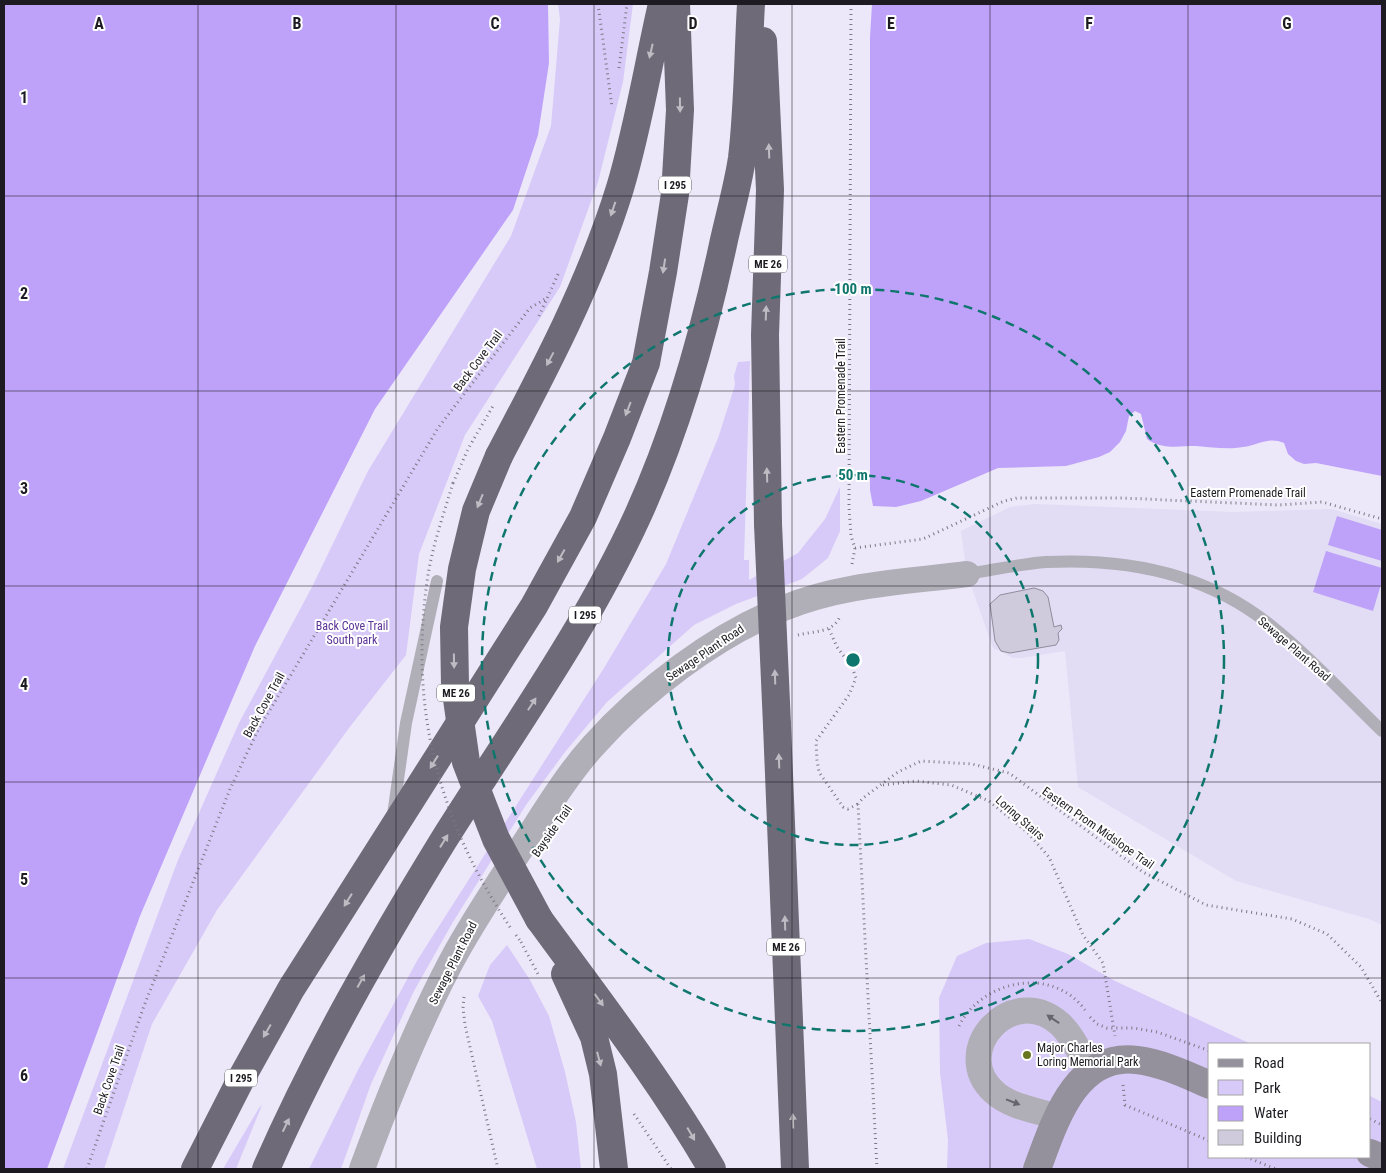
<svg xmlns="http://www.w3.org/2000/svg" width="1386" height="1173" font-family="'Roboto Condensed',sans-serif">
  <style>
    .built { fill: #e2dcf4 }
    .green { fill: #d7caf8 }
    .water { fill: #bea2fa }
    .building { fill: #cfcbdc; stroke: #908c9c }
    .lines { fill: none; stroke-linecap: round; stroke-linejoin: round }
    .path { stroke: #7c7984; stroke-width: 3; stroke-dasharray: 1 4; stroke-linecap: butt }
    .lane { stroke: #b0aeb6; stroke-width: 12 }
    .street { stroke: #b0aeb6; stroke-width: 26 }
    .secondary { stroke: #94919c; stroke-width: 28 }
    .highway { stroke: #6e6a78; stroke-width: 28 }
    .path-bridge { stroke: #7c7984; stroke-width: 3; stroke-dasharray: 1 4; stroke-linecap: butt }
    .highway-bridge { stroke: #6e6a78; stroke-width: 28 }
    .oneway { fill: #bebcc2 }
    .oneway2 { fill: #66646c }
    .grid { fill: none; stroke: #1d1b21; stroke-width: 1; stroke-opacity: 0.55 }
    .ring { fill: none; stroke: #0f766e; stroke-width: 2.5; stroke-dasharray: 9 6 }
    .poi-dot { fill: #687520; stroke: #fff; stroke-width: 2 }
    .labels { text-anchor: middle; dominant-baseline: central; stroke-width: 4; stroke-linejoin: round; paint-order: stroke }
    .shield { fill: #fff; stroke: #615f64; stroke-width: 1 }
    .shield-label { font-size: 11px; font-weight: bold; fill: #1d1b21 }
    .street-label { font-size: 12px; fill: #1d1b21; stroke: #fff }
    .park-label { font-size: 12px; fill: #5a3296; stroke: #fff }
    .poi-label { font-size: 12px; fill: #1d1b21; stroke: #fff; text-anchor: start }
    .grid-label { font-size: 16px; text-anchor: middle; font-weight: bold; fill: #1d1b21; stroke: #fff; stroke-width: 4; stroke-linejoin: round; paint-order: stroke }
    .centre { fill: #0f766e; stroke: #fff; stroke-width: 2.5 }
    .ring-label { font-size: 15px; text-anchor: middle; font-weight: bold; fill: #0f766e; stroke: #fff; stroke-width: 4; stroke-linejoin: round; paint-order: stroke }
  </style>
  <rect width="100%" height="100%" fill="#ece8f9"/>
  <path class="built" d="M1035,504L1233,512L1332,509L1382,524V925L1369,919L1236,881L1078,787L1065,651L1021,658H1013L993,648L967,574L965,560L961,531L1010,507Z"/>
  <path class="green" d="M558,4H633L623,82L598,182L560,287L465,435L419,554L406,655L349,728L217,910L152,1024L104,1169H63L178,860L239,723L312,587L368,471L511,236L551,126L560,19Z
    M750,361L744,560H749V580L798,553L825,519L840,487V531L828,558L802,579L736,604L694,625L607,702L565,752L526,805L453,922L414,991L371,1084L341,1169H309L359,1068L418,959L604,668L666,564L718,438L735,385L734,376L738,362Z
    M1029,939L1068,954L1115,981L1251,1044H1210V1157H1370V1096L1382,1102V1169H947L948,1140L940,1073L939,998L957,956L986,943Z
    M507,945L530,980L549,1016L565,1072L576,1122L581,1169H537L492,1021L478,996L490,965Z
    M262,1105L236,1169H223L259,1108Z"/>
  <path class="water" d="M4,4H548L549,63L538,135L513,210L375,409L255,646L140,916L47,1169H4Z
    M872,4H1382V476L1316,463L1304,464L1296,461L1288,454L1284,443C1269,436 1258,445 1243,447C1227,450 1212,447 1196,446C1178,446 1163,450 1147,439L1141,414L1135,411L1129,416L1126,431L1120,442L1110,452L1099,457L1066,466L998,468L921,501L896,507L873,506L870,490V37Z
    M1337,516L1382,530V561L1328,545Z
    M1326,551L1382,568V581L1373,611L1313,592Z"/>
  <path class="building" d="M1034,588L1043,591L1048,597L1054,627L1061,625L1062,629L1058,633L1059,640L1056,645L1010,653L1001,651L995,641L990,604L1000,595Z"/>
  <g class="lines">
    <path class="path" d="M598,4L612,107
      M851,4L849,507L851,536L855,548
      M619,68L627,4
      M539,316L559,272
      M453,483L468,449L493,406
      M855,548L923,539L1004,501L1017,498H1122L1279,505L1322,502L1382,519
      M852,564L855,548
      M829,629L837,647L852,667L856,678L849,695L816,741L817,760L819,772L843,807L848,809L858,804
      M798,635C813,631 834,633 840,616
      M883,785L916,781L951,785L989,801L1028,833L1049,857L1083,935L1103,963L1115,1036
      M521,942L538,974
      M464,997L463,1008L465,1025L498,1169
      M1090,1017L1097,1024L1107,1028H1134L1157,1032L1210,1051
      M959,1026C982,980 1052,965 1085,1010
      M1123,1085L1125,1105L1210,1141
      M634,1114L671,1169
      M1370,1119L1382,1125
      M1246,1157L1276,1169
      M87,1169L144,1006L230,789L258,730L438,428L530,308L545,299
      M877,1169L858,804L863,798L898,772L921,761L972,764L1009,773L1143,872L1206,905L1292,919L1327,934L1361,967L1382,1003"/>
    <path class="lane" d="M967,574C993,570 1020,564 1046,562C1126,558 1205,573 1269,624C1309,656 1345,695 1382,731
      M393,815L406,723L437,581"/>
    <path class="street" d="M1058,1117C1038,1111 1010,1107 994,1092C949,1051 1012,981 1060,1024C1073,1036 1082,1057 1091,1073
      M362,1169C387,1101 418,1024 452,960C473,921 498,884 522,847C544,813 566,776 593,746C642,691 715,635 784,608C842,584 906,582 967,574"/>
    <path class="secondary" d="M1370,1153L1382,1158
      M1037,1169C1054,1124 1075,1052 1137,1060C1162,1063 1187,1075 1210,1085"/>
    <path class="highway" d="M763,41L770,190L765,335L768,524
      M499,456C545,369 591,282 620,188C638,128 648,65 662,4
      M777,725L795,1169
      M539,919C599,1001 661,1081 712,1169
      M565,974L594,1037L603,1074L614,1169
      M195,1169L242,1077L291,989L534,606L583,517L617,438L646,363L663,272L675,194L680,110L676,4
      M266,1169C316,1055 378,947 443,841C510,734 585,631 638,515C678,427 704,334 724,240C730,213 738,185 742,158C748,107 748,55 751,4"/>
    <path class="path-bridge" d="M453,483C444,513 433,544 428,575C408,707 438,820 512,930
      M516,935L521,942"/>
    <path class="highway-bridge" d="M499,456L476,511L462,569L454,627L455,685L466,762L496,839L539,919
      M768,524L777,725"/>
  </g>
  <defs><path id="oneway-solid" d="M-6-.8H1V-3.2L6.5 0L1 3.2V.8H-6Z" transform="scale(1.25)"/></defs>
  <g class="oneway">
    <use href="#oneway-solid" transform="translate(651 51) rotate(103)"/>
    <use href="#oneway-solid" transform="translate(680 105) rotate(89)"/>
    <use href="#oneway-solid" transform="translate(769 151) rotate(-92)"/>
    <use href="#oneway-solid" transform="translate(613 209) rotate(109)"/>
    <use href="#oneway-solid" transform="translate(664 266) rotate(99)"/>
    <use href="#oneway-solid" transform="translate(766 313) rotate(-88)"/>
    <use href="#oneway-solid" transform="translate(550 359) rotate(118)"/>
    <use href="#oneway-solid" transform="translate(628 409) rotate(111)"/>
    <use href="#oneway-solid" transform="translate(767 475) rotate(-92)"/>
    <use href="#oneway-solid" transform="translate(480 501) rotate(112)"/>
    <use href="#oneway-solid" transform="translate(561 556) rotate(119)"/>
    <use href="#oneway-solid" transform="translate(454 661) rotate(89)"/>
    <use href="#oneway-solid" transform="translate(775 677) rotate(-92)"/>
    <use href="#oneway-solid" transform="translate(532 704) rotate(-57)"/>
    <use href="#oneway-solid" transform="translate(779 761) rotate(-92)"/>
    <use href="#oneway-solid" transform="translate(434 762) rotate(122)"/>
    <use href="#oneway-solid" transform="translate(444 841) rotate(-58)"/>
    <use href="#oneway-solid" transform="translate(348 900) rotate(122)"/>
    <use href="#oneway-solid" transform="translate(785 923) rotate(-92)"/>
    <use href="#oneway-solid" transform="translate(361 981) rotate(-61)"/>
    <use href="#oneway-solid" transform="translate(599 1000) rotate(54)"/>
    <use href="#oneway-solid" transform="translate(267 1031) rotate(120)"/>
    <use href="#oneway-solid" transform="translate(599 1059) rotate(75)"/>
    <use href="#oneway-solid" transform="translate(793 1121) rotate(-92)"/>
    <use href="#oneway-solid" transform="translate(286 1125) rotate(-64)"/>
    <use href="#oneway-solid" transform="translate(691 1134) rotate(60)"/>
  </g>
  <g class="oneway2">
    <use href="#oneway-solid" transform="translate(1053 1019) rotate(-146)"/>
    <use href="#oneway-solid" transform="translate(1013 1102) rotate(21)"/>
  </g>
  <path class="grid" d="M198,4V1169M396,4V1169M594,4V1169M792,4V1169M990,4V1169M1188,4V1169M4,196H1382M4,391H1382M4,586H1382M4,782H1382M4,978H1382"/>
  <g class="ring">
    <circle cx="853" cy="660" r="185"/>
    <circle cx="853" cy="660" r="371"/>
  </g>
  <circle class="poi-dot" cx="1027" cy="1055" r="5"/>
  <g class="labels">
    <g class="shield">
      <rect x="659" y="176.5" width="32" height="17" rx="4"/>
      <rect x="749" y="255.5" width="38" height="17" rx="4"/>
      <rect x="569" y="606.5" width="32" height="17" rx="4"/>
      <rect x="437" y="684.5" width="38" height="17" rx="4"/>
      <rect x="767" y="938.5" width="38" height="17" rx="4"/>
      <rect x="225" y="1069.5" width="32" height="17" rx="4"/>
    </g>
    <g class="shield-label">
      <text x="675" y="185">I 295</text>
      <text x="768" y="264">ME 26</text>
      <text x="585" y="615">I 295</text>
      <text x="456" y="693">ME 26</text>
      <text x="786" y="947">ME 26</text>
      <text x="241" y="1078">I 295</text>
    </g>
    <g class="street-label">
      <text transform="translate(478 361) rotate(-53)">Back Cove Trail</text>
      <text transform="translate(841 396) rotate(-90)">Eastern Promenade Trail</text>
      <text x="1248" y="493">Eastern Promenade Trail</text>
      <text transform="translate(1294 649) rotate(41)">Sewage Plant Road</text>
      <text transform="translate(705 653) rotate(-34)">Sewage Plant Road</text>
      <text transform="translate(264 705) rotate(-61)">Back Cove Trail</text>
      <text transform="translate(1020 818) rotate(41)">Loring Stairs</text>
      <text transform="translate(1098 828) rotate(35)">Eastern Prom Midslope Trail</text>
      <text transform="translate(552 831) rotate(-55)">Bayside Trail</text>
      <text transform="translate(453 963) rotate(-63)">Sewage Plant Road</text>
      <text transform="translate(109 1080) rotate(-71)">Back Cove Trail</text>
    </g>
    <g class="park-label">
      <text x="352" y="626">Back Cove Trail<tspan x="352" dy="14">South park</tspan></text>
    </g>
    <g class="poi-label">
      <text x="1037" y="1048">Major Charles<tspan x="1037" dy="14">Loring Memorial Park</tspan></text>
    </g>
  </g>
  <g class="grid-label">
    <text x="99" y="29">A</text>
    <text x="297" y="29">B</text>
    <text x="495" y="29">C</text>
    <text x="693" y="29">D</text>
    <text x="891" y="29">E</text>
    <text x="1089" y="29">F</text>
    <text x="1287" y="29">G</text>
    <text x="24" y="103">1</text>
    <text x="24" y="299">2</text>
    <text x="24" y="494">3</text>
    <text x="24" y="690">4</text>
    <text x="24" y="885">5</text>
    <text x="24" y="1081">6</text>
  </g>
  <circle cx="853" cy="660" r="8" class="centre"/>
  <g class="ring-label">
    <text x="853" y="294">100 m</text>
    <text x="853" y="480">50 m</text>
  </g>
  <rect width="1386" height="1173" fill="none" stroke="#1d1b21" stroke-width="10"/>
  <rect x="1208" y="1043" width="162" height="115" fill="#ffffff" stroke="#a5a4a6"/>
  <rect x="1218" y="1059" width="25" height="8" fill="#94919c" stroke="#a5a4a6"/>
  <text x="1254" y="1068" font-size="15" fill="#1d1b21">Road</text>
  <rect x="1218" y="1080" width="25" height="15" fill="#d7caf8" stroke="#a5a4a6"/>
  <text x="1254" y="1093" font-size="15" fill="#1d1b21">Park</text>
  <rect x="1218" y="1106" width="25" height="15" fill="#bea2fa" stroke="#a5a4a6"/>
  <text x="1254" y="1118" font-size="15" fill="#1d1b21">Water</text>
  <rect x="1218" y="1130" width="25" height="15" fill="#cfcbdc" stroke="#a5a4a6"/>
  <text x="1254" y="1143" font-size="15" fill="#1d1b21">Building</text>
</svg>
